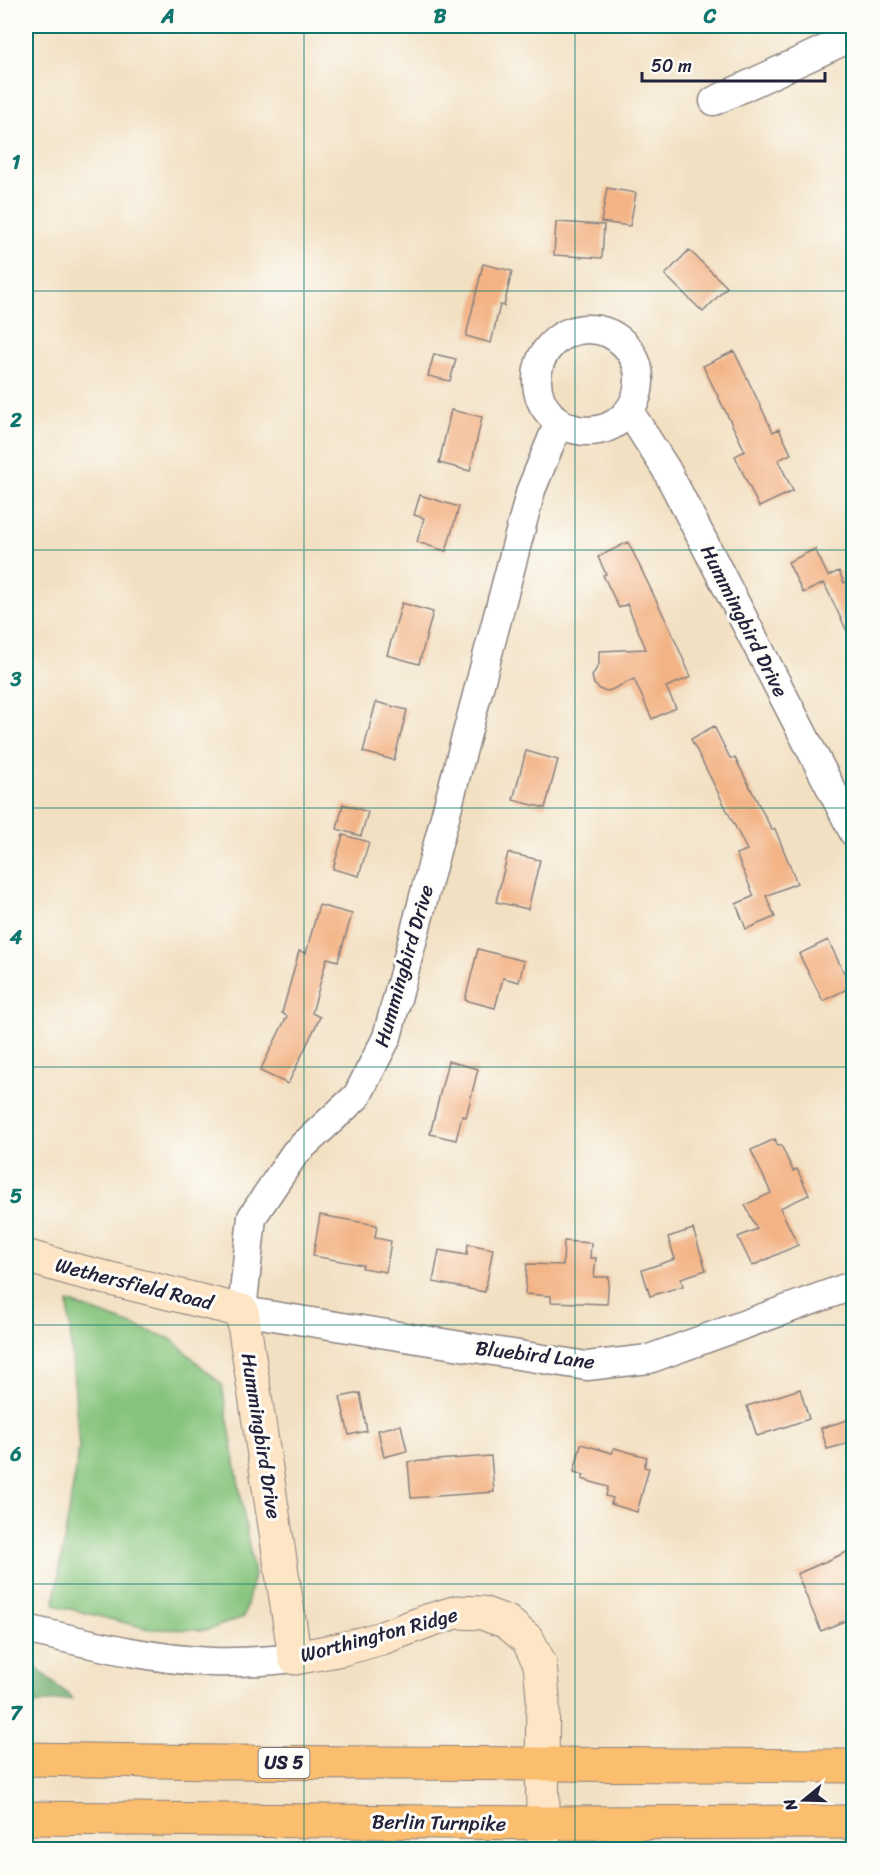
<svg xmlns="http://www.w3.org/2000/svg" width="879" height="1875" font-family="Sriracha,sans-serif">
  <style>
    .green { fill: #85c47b; stroke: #54735b; stroke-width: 1.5 }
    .forest { fill: #6caa6b; stroke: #476653; stroke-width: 1.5 }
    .building { fill: #f3b385 }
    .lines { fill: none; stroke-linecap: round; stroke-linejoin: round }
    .street-casing { stroke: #8a817e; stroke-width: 31 }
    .secondary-casing { stroke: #8a817e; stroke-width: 35 }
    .highway-casing { stroke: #8a817e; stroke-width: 35 }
    .street { stroke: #fff; stroke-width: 28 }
    .secondary { stroke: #fde5c5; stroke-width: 33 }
    .highway { stroke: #fbbd6e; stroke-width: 33 }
    .grid { fill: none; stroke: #0f766e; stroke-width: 1.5; stroke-opacity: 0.55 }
    .labels { text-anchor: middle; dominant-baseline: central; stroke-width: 6; stroke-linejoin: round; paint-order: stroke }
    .shield { fill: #fdfcf7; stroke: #646373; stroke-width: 1.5 }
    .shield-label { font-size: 18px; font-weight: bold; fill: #22223b }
    .street-label { font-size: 20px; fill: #22223b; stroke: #fdfcf7 }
    .neatline { fill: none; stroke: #0f766e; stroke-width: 2 }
    .grid-label { font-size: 20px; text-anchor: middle; font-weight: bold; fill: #0f766e }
  </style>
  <rect width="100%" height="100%" fill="#fdfcf7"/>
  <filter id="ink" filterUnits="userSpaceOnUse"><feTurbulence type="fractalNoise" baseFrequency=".0167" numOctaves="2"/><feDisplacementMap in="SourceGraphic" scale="12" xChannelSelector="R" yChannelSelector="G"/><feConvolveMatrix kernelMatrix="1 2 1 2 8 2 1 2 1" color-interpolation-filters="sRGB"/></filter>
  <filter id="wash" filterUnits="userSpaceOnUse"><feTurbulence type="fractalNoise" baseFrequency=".008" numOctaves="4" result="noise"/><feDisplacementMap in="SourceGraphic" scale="24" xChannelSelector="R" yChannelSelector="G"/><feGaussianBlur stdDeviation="1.35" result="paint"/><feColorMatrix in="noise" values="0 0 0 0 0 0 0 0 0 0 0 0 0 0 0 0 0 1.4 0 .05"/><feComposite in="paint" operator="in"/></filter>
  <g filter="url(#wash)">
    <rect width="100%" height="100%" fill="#f2e0c2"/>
    <path class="green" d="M68,1302L171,1339L222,1385L254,1575L244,1617L207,1630L149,1629L54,1605L79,1448Z"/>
    <path class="forest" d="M26,1659L27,1660L73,1699L26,1705Z"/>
    <g id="blocks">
      <path class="building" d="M607,188L636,193L630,226L601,222Z
        M556,222L604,225L602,258L554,255Z
        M689,250L727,287L703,312L665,275Z
        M483,264L512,271L504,306L500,305L491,343L466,336Z
        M734,351L773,432L779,429L791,454L778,460L793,491L759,507L735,456L745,451L703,366Z
        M434,354L456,359L450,381L428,376Z
        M451,410L482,417L470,471L439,463Z
        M420,495L459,507L446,551L417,542L424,518L414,515Z
        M628,542L671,631L691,677L666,687L676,708L652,719L634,679L609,691L601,690L594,684L592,676L599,664V651L646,649L627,604L619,608L603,575L606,574L598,557Z
        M815,549L828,576L839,571L844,583L854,579V646L824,583L803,593L788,562Z
        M402,603L433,612L419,664L387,655Z
        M376,702L407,710L394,760L363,752Z
        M714,726L730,758H735L772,830L775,829L797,883L766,896L775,917L746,929L736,904L754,896L736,854L747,850L691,739Z
        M526,751L558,760L545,808L513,800Z
        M343,804L368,812L361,836L337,829Z
        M343,835L369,842L359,876L333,869Z
        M508,853L540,860L528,909L496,902Z
        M319,905L352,914L338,961L327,958L312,1013L320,1017L288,1084L260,1071L287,1016L282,1013L299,951L306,953Z
        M828,940L851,987L823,1001L799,954Z
        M478,949L524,961L519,982L503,978L495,1008L465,1000Z
        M448,1061L478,1069L466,1117L462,1116L456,1140L430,1134Z
        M775,1139L778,1146L781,1145L793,1171L797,1169L809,1195L780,1208L798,1245L752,1266L738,1237L757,1229L745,1205L771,1193L751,1150Z
        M320,1215L377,1225L375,1238L391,1241L386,1272L362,1268L363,1265L313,1256Z
        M693,1229L706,1270L681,1278L683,1286L650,1296L642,1270L675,1259L668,1237Z
        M564,1241L591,1243L590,1258H596L594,1277H609L607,1304L551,1302V1296L525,1294L527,1264L563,1265Z
        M468,1244L493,1249L485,1292L433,1282L439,1250L467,1255Z
        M800,1389L809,1419L757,1436L747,1406Z
        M360,1393L367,1431L349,1435L340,1397Z
        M854,1418V1442L827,1449L821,1428Z
        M401,1425L407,1451L384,1457L378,1430Z
        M581,1444L612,1453L614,1448L647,1457L644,1467L649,1468L637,1512L611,1504L613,1498L606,1496L608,1487L582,1479L584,1475L574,1472Z
        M491,1456L494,1492L411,1498L408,1462Z
        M854,1549V1617L821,1631L797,1574Z"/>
    </g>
  </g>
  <g filter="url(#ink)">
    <use href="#blocks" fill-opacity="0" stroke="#8a817e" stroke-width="1.5"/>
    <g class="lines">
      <g class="street-casing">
        <path id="street" d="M714,101L854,36
          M537 380a51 51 0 1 1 102 0a51 51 0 1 1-102 0Z
          M629,411L666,469L854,833
          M559,422L531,490L387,1037L357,1096L295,1153L252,1217L242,1311L587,1366L649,1359L854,1285
          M26,1629C87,1643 149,1659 212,1662C240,1663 267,1661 295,1658"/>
      </g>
      <g class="secondary-casing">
        <path id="secondary" d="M26,1256L74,1270L242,1311L295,1658L342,1649L382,1638L430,1620L457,1612L482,1613L507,1622L528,1640L540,1664L543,1697L542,1765L544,1850"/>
      </g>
      <g class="highway-casing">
        <path id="highway" d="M26,1759L220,1762L854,1766
          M26,1818L544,1823L854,1822"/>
      </g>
      <use href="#street" class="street"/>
      <use href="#secondary" class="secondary"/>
      <use href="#highway" class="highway"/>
    </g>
  </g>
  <path class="grid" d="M304,26V1850M575,26V1850M26,291H854M26,550H854M26,808H854M26,1067H854M26,1325H854M26,1584H854"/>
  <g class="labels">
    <rect class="shield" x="258.5" y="1748" width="51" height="30" rx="4.5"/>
    <g class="shield-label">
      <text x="284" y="1763">US 5</text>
    </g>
    <g class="street-label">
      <text transform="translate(744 621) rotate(63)">Hummingbird Drive</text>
      <text transform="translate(404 966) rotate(-74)">Hummingbird Drive</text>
      <text transform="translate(134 1284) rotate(14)">Wethersfield Road</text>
      <text transform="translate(535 1355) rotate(7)">Bluebird Lane</text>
      <text transform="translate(261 1436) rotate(81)">Hummingbird Drive</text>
      <text transform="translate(379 1635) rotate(-15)">Worthington Ridge</text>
      <text transform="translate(439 1823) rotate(1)">Berlin Turnpike</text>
    </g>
  </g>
  <rect width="879" height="1875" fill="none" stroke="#fdfcf7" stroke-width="66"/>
  <g transform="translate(804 1800) rotate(251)" stroke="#fdfcf7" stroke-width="4.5" paint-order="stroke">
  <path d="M0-4.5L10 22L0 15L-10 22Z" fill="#22223b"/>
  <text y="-9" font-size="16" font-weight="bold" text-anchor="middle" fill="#22223b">N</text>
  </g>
  <path d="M642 72v9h183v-9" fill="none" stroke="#22223b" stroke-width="3"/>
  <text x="651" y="72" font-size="18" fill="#22223b" stroke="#fdfcf7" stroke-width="4.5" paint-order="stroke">50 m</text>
  <rect x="33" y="33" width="813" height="1809" class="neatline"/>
  <g class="grid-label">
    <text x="168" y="23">A</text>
    <text x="440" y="23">B</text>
    <text x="710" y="23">C</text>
    <text x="16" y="169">1</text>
    <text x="16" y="427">2</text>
    <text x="16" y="686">3</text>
    <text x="16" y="944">4</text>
    <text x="16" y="1203">5</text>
    <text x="16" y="1461">6</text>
    <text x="16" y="1720">7</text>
  </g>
</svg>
